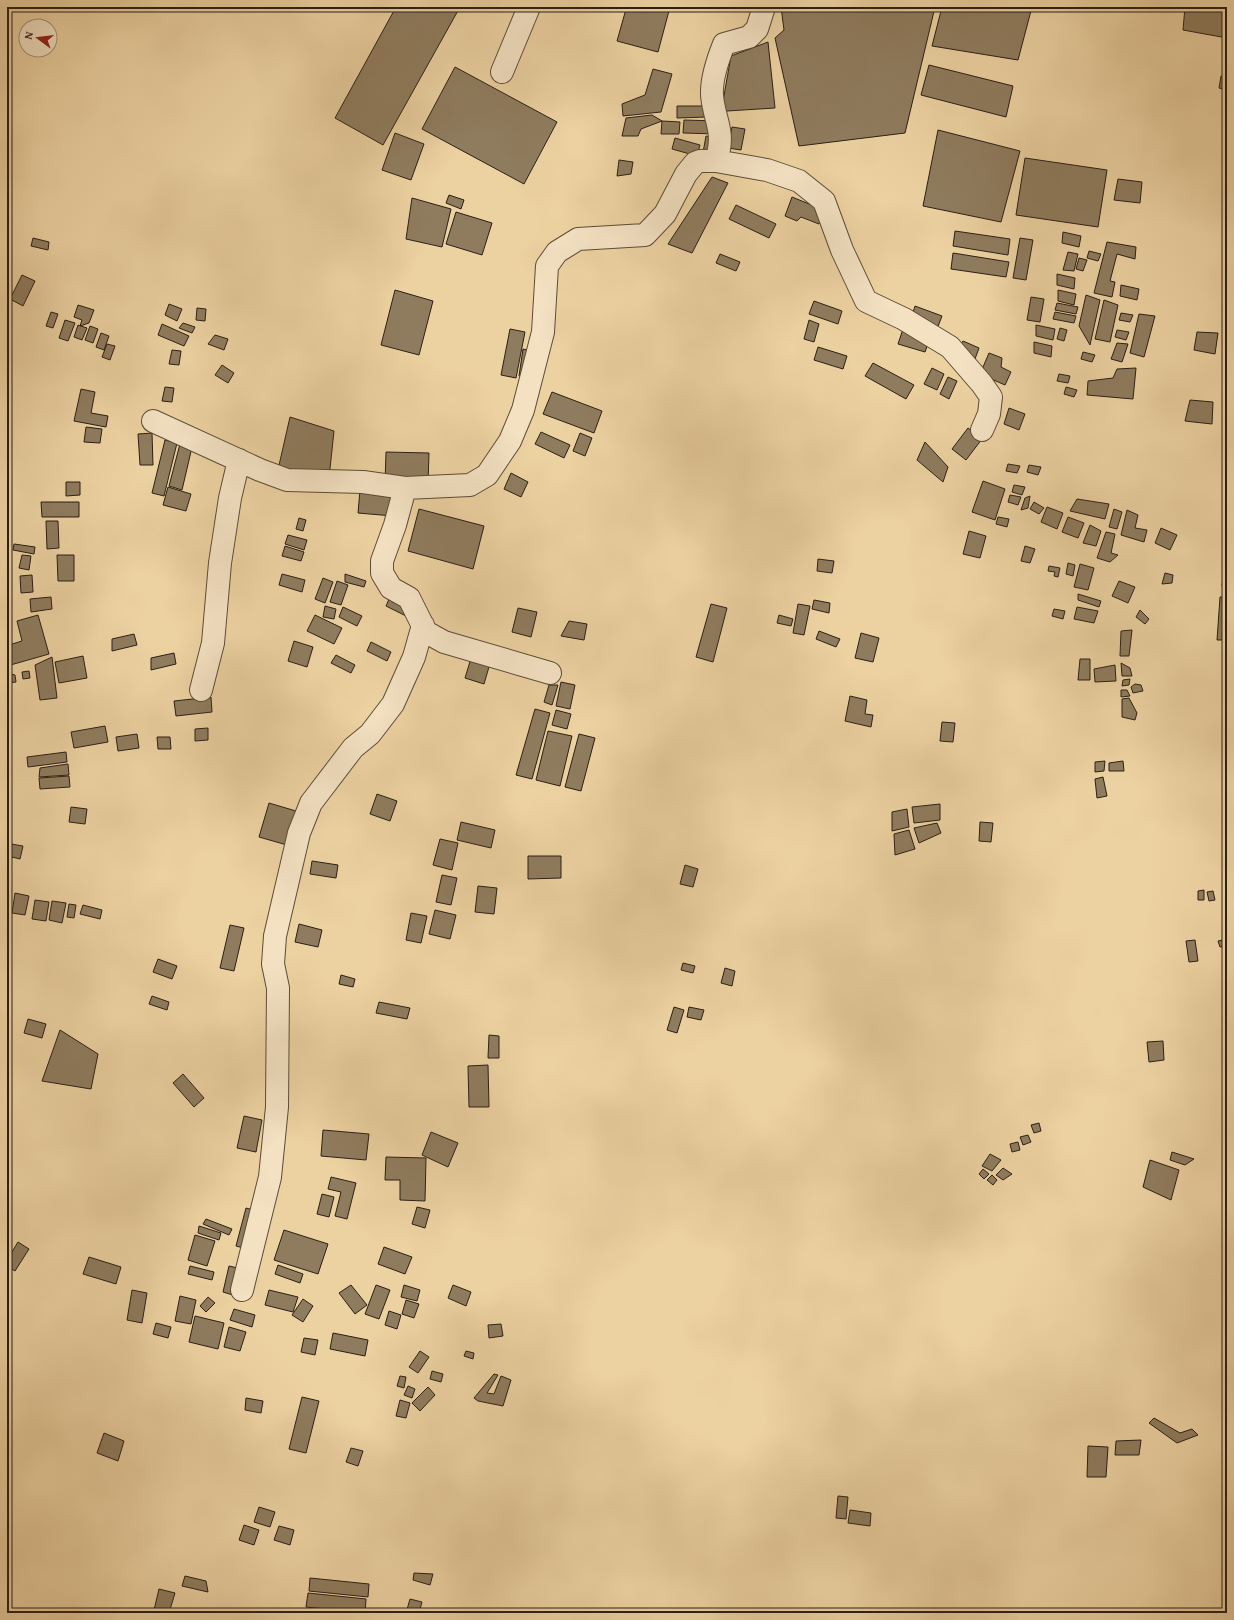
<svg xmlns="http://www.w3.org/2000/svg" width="1234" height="1620" font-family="'Gentium Book Plus',serif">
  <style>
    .building { fill: #8f7c5e; stroke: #2b1f15 }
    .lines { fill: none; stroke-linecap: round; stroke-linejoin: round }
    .minor-casing { stroke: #5b4c38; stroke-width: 24 }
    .minor { stroke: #f3e1c2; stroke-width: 22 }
  </style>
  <rect width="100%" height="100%" fill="#ecd1a1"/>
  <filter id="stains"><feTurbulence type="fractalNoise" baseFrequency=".005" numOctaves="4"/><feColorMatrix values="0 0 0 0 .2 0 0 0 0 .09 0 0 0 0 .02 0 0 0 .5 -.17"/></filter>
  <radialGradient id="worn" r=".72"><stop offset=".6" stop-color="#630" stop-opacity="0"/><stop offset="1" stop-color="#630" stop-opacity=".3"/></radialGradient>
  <path class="building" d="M396,7H460L383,145L335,118Z
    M632,7H670L658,52L617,41L626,9L631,11Z
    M781,7H935L905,133L799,146L775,38L784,30Z
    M942,7H1032L1018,60L932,46Z
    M1185,7H1227V38L1183,30Z
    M768,42L775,108L727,111L722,107L731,56Z
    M929,65L1013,86L1006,117L921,95Z
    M455,67L557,122L524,184L422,129Z
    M653,69L672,74L661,112L623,116L622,104L645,95Z
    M1221,76L1227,77V90L1219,88Z
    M677,106H707V117L677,118Z
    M652,115L662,121L641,129L638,136H622L626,118Z
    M684,120L718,121L717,134L683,133Z
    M662,121L680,122L679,134H661Z
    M732,127L745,129L741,150L728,148Z
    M938,130L1020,151L1001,222L923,206Z
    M395,133L424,144L411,180L382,170Z
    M706,136L719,139L702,158Z
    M675,138L700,145L697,156L672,149Z
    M1025,158L1107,170L1098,227L1016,215Z
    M619,160L633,162L631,174L617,176Z
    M712,177L728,183L692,253L668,244Z
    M1118,179L1142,182L1140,203L1114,200Z
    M449,195L464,200L461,209L446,203Z
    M792,197L824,210L819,224L801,217L797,221L785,216Z
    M412,198L451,209L442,247L406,239Z
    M736,205L776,224L769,238L729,219Z
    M456,212L492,223L482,255L446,244Z
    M955,231L1010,239L1008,255L953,246Z
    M1063,232L1081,236L1079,247L1062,243Z
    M33,238L49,242L48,250L31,246Z
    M1020,238L1033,240L1026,280L1013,278Z
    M1107,242L1136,247L1135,259L1117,254L1110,281L1115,282L1112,297L1094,293Z
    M1089,251L1101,254L1098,261L1087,258Z
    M1068,252L1078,254L1074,271L1063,270Z
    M953,253L1009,262L1006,277L951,269Z
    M720,254L740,262L736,271L716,263Z
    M1079,258L1087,260L1083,271L1076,269Z
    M1057,274L1075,278L1074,289L1057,285Z
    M22,275L35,281L23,306L10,299Z
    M1121,285L1139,289L1137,300L1120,296Z
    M395,290L433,301L419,355L381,345Z
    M1058,290L1076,294L1074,305L1058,301Z
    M1086,295L1100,300L1090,345L1079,326Z
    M1031,297L1044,299L1040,322L1027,320Z
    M1104,300L1118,305L1110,342L1095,339Z
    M814,301L842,311L838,324L809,314Z
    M1057,303L1078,307L1076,314L1055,310Z
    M169,304L182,309L177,321L165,315Z
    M78,305L94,310L89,323L80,326L82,320L74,317Z
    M915,306L942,316L937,329L911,319Z
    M197,308L206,309L205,321L196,320Z
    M51,312L58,314L53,328L46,326Z
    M1055,312L1076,316L1074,323L1053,319Z
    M1121,313L1133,315L1130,322L1119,320Z
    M1139,314L1155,316L1144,357L1130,353Z
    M65,320L75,323L68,341L59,338Z
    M809,320L819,324L814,342L804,339Z
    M183,323L195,327L192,333L179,328Z
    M162,324L189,336L184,346L158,335Z
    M78,325L87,328L82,340L74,337Z
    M1036,325L1055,329L1053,340L1036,336Z
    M90,326L98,329L93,343L85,340Z
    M1060,328L1067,330L1064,341L1057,339Z
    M510,329L525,332L516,378L501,375Z
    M903,329L930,338L925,352L898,344Z
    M1117,330L1129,332L1126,340L1115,337Z
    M1197,332L1218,333L1215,354L1194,350Z
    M101,333L109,336L104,350L96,347Z
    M215,335L228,339L224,350L208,344Z
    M963,341L979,348L975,359L955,351Z
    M1034,342L1052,346L1051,357L1034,353Z
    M1117,343L1128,344L1122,362L1111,359Z
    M107,344L115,346L110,360L102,357Z
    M818,347L847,356L843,369L814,360Z
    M523,349L532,351L528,378L519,376Z
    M172,350L181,351L179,365L169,364Z
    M1083,352L1095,355L1092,362L1081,359Z
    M989,353L1002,358L1001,367L1011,372L1005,385L980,374Z
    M873,363L914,385L906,399L865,376Z
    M222,365L234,373L228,383L215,375Z
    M932,368L944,374L937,390L924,384Z
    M1136,368L1133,399L1087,395L1088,381L1113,378L1117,369Z
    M1059,374L1070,376L1068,383L1057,381Z
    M948,377L957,381L949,399L940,394Z
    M165,387L174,388L172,402L162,401Z
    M1066,387L1077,390L1074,397L1064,394Z
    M81,389L95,392L91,413L108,416L106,427L74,421Z
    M552,392L602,411L594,433L543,414Z
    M1190,400L1213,402L1212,424L1185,421Z
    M1009,408L1025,414L1019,430L1004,424Z
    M290,417L334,431L329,478L277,474Z
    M86,427L102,429L100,443L84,442Z
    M968,428L982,439L966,460L952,449Z
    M541,432L570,445L564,458L535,444Z
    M152,433L153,465H140L138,434Z
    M580,433L592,438L585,456L573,451Z
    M165,440L177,443L164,496L152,493Z
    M181,440L193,443L182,490L169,486Z
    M925,442L948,467L943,482L917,460Z
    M386,452L429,453L428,484L385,483Z
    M1008,464L1020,466L1017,473L1006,471Z
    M1029,465L1041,467L1038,475L1027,472Z
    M511,473L528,482L521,497L504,489Z
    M983,481L1005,489L995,520L972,512Z
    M66,482H80V495L66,496Z
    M1014,485L1025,487L1022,495L1012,492Z
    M168,487L191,494L186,511L163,505Z
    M360,490L395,493L393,516L358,513Z
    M1010,495L1021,497L1018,505L1008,502Z
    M1030,496L1028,508L1021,510L1025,498Z
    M1077,499L1109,504L1105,519L1070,511Z
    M41,502H79V517H42Z
    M1034,502L1044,508L1039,514L1030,509Z
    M1047,507L1063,513L1057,529L1041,522Z
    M419,509L484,526L473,569L408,551Z
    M1114,509L1122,512L1117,529L1109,527Z
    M1127,510L1138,515L1135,528L1147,530L1144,542L1121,535Z
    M998,517L1009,519L1007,527L996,524Z
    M1068,517L1084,523L1078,538L1062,532Z
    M299,518L306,520L303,531L296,529Z
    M46,521H58L59,548L47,549Z
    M1090,525L1101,531L1096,546L1083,543Z
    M1161,528L1177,535L1170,550L1155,543Z
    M969,531L986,536L980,558L963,554Z
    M1106,532L1115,534L1111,553L1118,555L1110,562L1097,558Z
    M288,535L307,540L304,550L285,544Z
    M14,544L35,547L34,554L13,550Z
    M285,546L304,552L301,561L282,556Z
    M1025,546L1035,549L1030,563L1021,561Z
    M22,555L31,556L29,570L19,568Z
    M57,555H74V581H58Z
    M818,559L834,561L832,573L817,571Z
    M1068,563L1075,565L1073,576L1066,574Z
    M1080,564L1094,568L1088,590L1074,587Z
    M1049,566L1060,568L1058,577L1054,576L1055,572L1048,571Z
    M1224,569H1227V586H1222Z
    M1165,573L1173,575L1172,583L1162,584Z
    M282,574L305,580L302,592L279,585Z
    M345,574L366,581L364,587L345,582Z
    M32,575L33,592L21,593L20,576Z
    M323,578L333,582L325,603L315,599Z
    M337,581L348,585L341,605L330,602Z
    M1119,581L1135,587L1128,603L1112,596Z
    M1078,594L1101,601L1099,607L1078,600Z
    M51,597L52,609L31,612L30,599Z
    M390,597L410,608L406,616L386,606Z
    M1220,597H1227V640H1217Z
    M814,600L830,603L829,613L812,609Z
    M711,604L727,608L713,662L696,657Z
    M798,604L810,606L804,635L793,633Z
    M325,606L336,609L334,619L323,617Z
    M343,607L362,616L357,626L339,617Z
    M1077,607L1098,611L1094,623L1074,619Z
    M518,608L537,612L531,637L512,632Z
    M1054,609L1065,611L1063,619L1052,616Z
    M1140,610L1149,619L1145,624L1136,617Z
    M38,615L49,654L7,666V637L9,645L22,641L17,621Z
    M315,615L342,628L334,644L307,631Z
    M779,615L793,619L791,626L777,623Z
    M569,621L587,624L584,640L561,636Z
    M1132,630L1129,656H1120L1121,631Z
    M819,631L840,639L836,647L816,639Z
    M861,633L879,638L873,662L855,658Z
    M134,634L137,645L112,651V639Z
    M294,641L313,647L307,667L288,661Z
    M371,642L391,652L387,661L367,651Z
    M174,653L176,664L151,670V658Z
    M336,655L355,665L351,673L331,663Z
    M472,655L491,660L484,684L465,678Z
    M83,656L87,678L59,683L55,662Z
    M52,657L57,698L40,700L35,665Z
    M1080,659H1090V680H1078Z
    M1121,663L1130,668L1132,676H1122Z
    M1115,665L1116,681L1095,682L1094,669Z
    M29,671L30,678L23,679L22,672Z
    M7,673L15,675L16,682L8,683Z
    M1130,679L1129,685L1122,686L1123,680Z
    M561,682L575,685L570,709L556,706Z
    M1135,684L1141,685L1143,691L1133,693L1131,687Z
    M549,685H558L552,705L544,702Z
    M1121,690H1127L1130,696L1121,697Z
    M850,696L867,700L865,714L873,715L871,727L845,721Z
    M211,697L212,712L176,716L174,701Z
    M1129,698L1137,713L1135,720L1122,717V699Z
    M535,709L550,713L532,779L516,775Z
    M556,710L571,714L567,729L552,725Z
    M942,722L955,723L953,742L940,741Z
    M105,726L108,742L74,748L71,732Z
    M208,728V740L195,741V729Z
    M548,731L572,736L560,786L536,780Z
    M137,734L139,748L118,751L116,737Z
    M579,734L595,738L581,791L565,787Z
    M157,737H170L171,749H158Z
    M66,752L67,762L28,767L27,757Z
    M1105,761L1104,771L1095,772V762Z
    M1123,761L1124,771H1109V763Z
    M68,764L69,775L39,777L40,768Z
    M69,776L70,787L40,789L39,778Z
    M1103,777L1107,796L1097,798L1095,779Z
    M377,794L397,801L390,821L370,814Z
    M269,803L296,811L287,845L259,837Z
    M940,804V820L914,823L912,807Z
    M71,807L87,809L85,824L69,822Z
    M907,809L909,827L892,831V812Z
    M461,822L495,830L491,848L457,840Z
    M980,822L993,823L991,842L979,841Z
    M937,823L941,833L919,843L914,828Z
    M909,830L915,849L895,855L894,834Z
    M440,839L458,843L452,870L433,865Z
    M11,844L23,846L20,859L8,856Z
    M528,856H561V878L528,879Z
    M312,861L338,865L336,878L310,874Z
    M685,865L698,869L693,887L680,884Z
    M442,875L457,878L451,905L436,902Z
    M478,886L497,888L494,914L475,912Z
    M1204,890V900H1198V891Z
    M1213,891L1215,900L1209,901L1207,892Z
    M15,893L29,896L25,915L12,913Z
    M35,900L49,902L46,921L32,919Z
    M52,901L66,903L62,923L49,920Z
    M69,904L76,905L74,918L67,917Z
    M83,905L102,910L100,919L80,914Z
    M435,910L456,915L450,939L429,934Z
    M411,913L427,916L421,943L406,940Z
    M299,924L322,930L318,947L295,942Z
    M230,925L244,928L234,971L220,968Z
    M1227,939V946L1220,947L1218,941Z
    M1195,940L1198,961L1189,962L1186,941Z
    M158,959L177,966L172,979L153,972Z
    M683,963L695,966L693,973L681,970Z
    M725,968L735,971L732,986L721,983Z
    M341,975L355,979L353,987L339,984Z
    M152,996L169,1002L167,1010L149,1004Z
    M379,1002L410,1008L407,1019L376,1013Z
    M674,1007L684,1010L677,1033L667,1030Z
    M689,1007L704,1010L701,1020L687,1017Z
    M28,1019L46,1024L42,1038L24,1033Z
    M60,1030L98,1054L91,1089L42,1081Z
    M489,1035L499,1036V1058H488Z
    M1163,1041L1164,1060L1149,1062L1147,1042Z
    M488,1065L489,1107H469L468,1066Z
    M183,1074L204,1098L194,1107L173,1083Z
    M244,1116L262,1120L256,1152L237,1148Z
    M1039,1123L1041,1131L1034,1133L1031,1125Z
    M323,1130L369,1134L366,1160L321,1156Z
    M431,1132L458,1143L448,1167L422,1155Z
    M1028,1135L1031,1142L1023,1145L1020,1137Z
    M1018,1142L1020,1150L1012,1152L1010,1144Z
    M1172,1152L1194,1159L1185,1165L1170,1160Z
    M990,1154L1001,1160L992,1171L982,1166Z
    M386,1157L426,1158L425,1201L400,1200V1180H385Z
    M1150,1160L1179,1170L1171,1200L1143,1187Z
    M1003,1168L1012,1174L1003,1180L996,1175Z
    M983,1169L989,1174L984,1179L979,1174Z
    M992,1175L997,1180L993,1185L987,1180Z
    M331,1177L356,1183L347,1219L335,1216L341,1192L328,1189Z
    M322,1194L334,1197L329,1217L317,1214Z
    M417,1207L430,1210L425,1228L412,1224Z
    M246,1208L257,1211L247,1249L236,1246Z
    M206,1219L232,1229L229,1235L203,1224Z
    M199,1226L221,1233L219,1240L198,1233Z
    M284,1230L328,1244L318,1274L274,1260Z
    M195,1235L215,1241L207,1266L188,1260Z
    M18,1242L29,1249L15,1271L7,1266V1260Z
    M384,1247L412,1257L405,1274L378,1264Z
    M89,1257L121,1267L116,1284L83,1274Z
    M278,1265L303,1274L300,1283L275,1274Z
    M190,1266L214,1272L212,1280L188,1274Z
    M229,1266L242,1269L236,1296L223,1292Z
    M351,1285L367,1305L355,1314L339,1293Z
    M376,1285L390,1290L379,1319L365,1314Z
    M404,1285L420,1290L417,1301L401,1297Z
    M453,1285L471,1292L466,1306L448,1298Z
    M132,1290L147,1293L142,1323L127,1320Z
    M269,1290L298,1297L293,1312L265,1305Z
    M180,1296L196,1300L191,1324L175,1321Z
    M208,1297L215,1303L206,1312L200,1306Z
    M303,1299L313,1306L303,1322L292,1315Z
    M406,1300L419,1304L414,1318L402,1314Z
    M234,1309L255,1315L252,1327L230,1320Z
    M389,1311L401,1315L397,1329L385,1325Z
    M195,1316L224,1323L218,1349L189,1342Z
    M156,1323L171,1327L168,1338L153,1334Z
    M501,1324L503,1336L489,1338L488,1325Z
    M229,1327L246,1332L240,1351L224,1347Z
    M333,1333L368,1340L365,1356L330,1349Z
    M304,1338L318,1340L315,1355L301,1352Z
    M420,1351L429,1357L418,1373L409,1367Z
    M466,1351L474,1353L473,1359L464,1356Z
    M432,1371L443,1374L441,1382L430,1379Z
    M494,1374L498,1375L487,1393L494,1394L501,1376L511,1380L503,1406L478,1401L474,1398Z
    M400,1376L406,1377L404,1388L397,1386Z
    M408,1386L415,1389L412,1398L404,1395Z
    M428,1387L435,1395L420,1411L412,1403Z
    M302,1397L319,1401L306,1453L289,1449Z
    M246,1398L263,1401L261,1413L245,1410Z
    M400,1400L410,1403L406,1418L396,1416Z
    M1154,1418L1180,1433L1192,1429L1198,1435L1177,1443L1149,1423Z
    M104,1433L124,1441L118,1461L97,1453Z
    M1141,1440L1139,1455H1115L1116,1441Z
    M1088,1446L1108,1447L1106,1477H1087Z
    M351,1448L363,1451L358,1466L346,1462Z
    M838,1496L848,1497L846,1519L836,1518Z
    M259,1507L275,1512L270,1527L254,1522Z
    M850,1510L871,1513L870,1526L848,1523Z
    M244,1525L259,1530L254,1545L239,1540Z
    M279,1526L294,1530L290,1545L274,1540Z
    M414,1573L433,1574L430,1585L413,1580Z
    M185,1576L206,1581L208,1592L182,1586Z
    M310,1578L369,1584L368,1597L309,1591Z
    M159,1589L175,1593L169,1613L154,1610Z
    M308,1593L366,1599L365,1613L306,1607Z
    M410,1599L422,1602L419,1613H406Z"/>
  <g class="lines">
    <g class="minor-casing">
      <path id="minor" d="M502,72L529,7
        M716,161L767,170L799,181L824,201L842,250L866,301L904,319L950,347L982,384L991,397L989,414L982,430
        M153,421L260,470L287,480L363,482L405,488L470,485L487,475L510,441L523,410L543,332L547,266L557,252L578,239L645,235L665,214L686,174L695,163L700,161H716C726,131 714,121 712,95C711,78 718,59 724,44L749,37L757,29L764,7
        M405,488L395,525L382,561V573L391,588L409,598L426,632L444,642L550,673
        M201,690L213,643L220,563L230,498L239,460
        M242,1290L270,1177L277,1107L278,988L273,964L275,936L299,833L311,803L353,748L370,734L393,704L414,657L423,625"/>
    </g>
    <use href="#minor" class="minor"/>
  </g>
  <rect width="1234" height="1620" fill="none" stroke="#ecd1a1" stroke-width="24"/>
  <rect x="8" y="8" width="1218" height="1604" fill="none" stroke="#2b1f15" stroke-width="2"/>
  <rect x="12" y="12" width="1210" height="1596" fill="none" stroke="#2b1f15"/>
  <g transform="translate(38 38) rotate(285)"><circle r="19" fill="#f3e1c2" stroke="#a3937d"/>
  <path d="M0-3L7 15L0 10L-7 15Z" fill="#8f2418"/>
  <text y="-6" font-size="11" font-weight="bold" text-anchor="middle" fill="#2b1f15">N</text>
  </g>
  <rect width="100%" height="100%" filter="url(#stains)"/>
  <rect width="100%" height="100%" fill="url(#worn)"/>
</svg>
